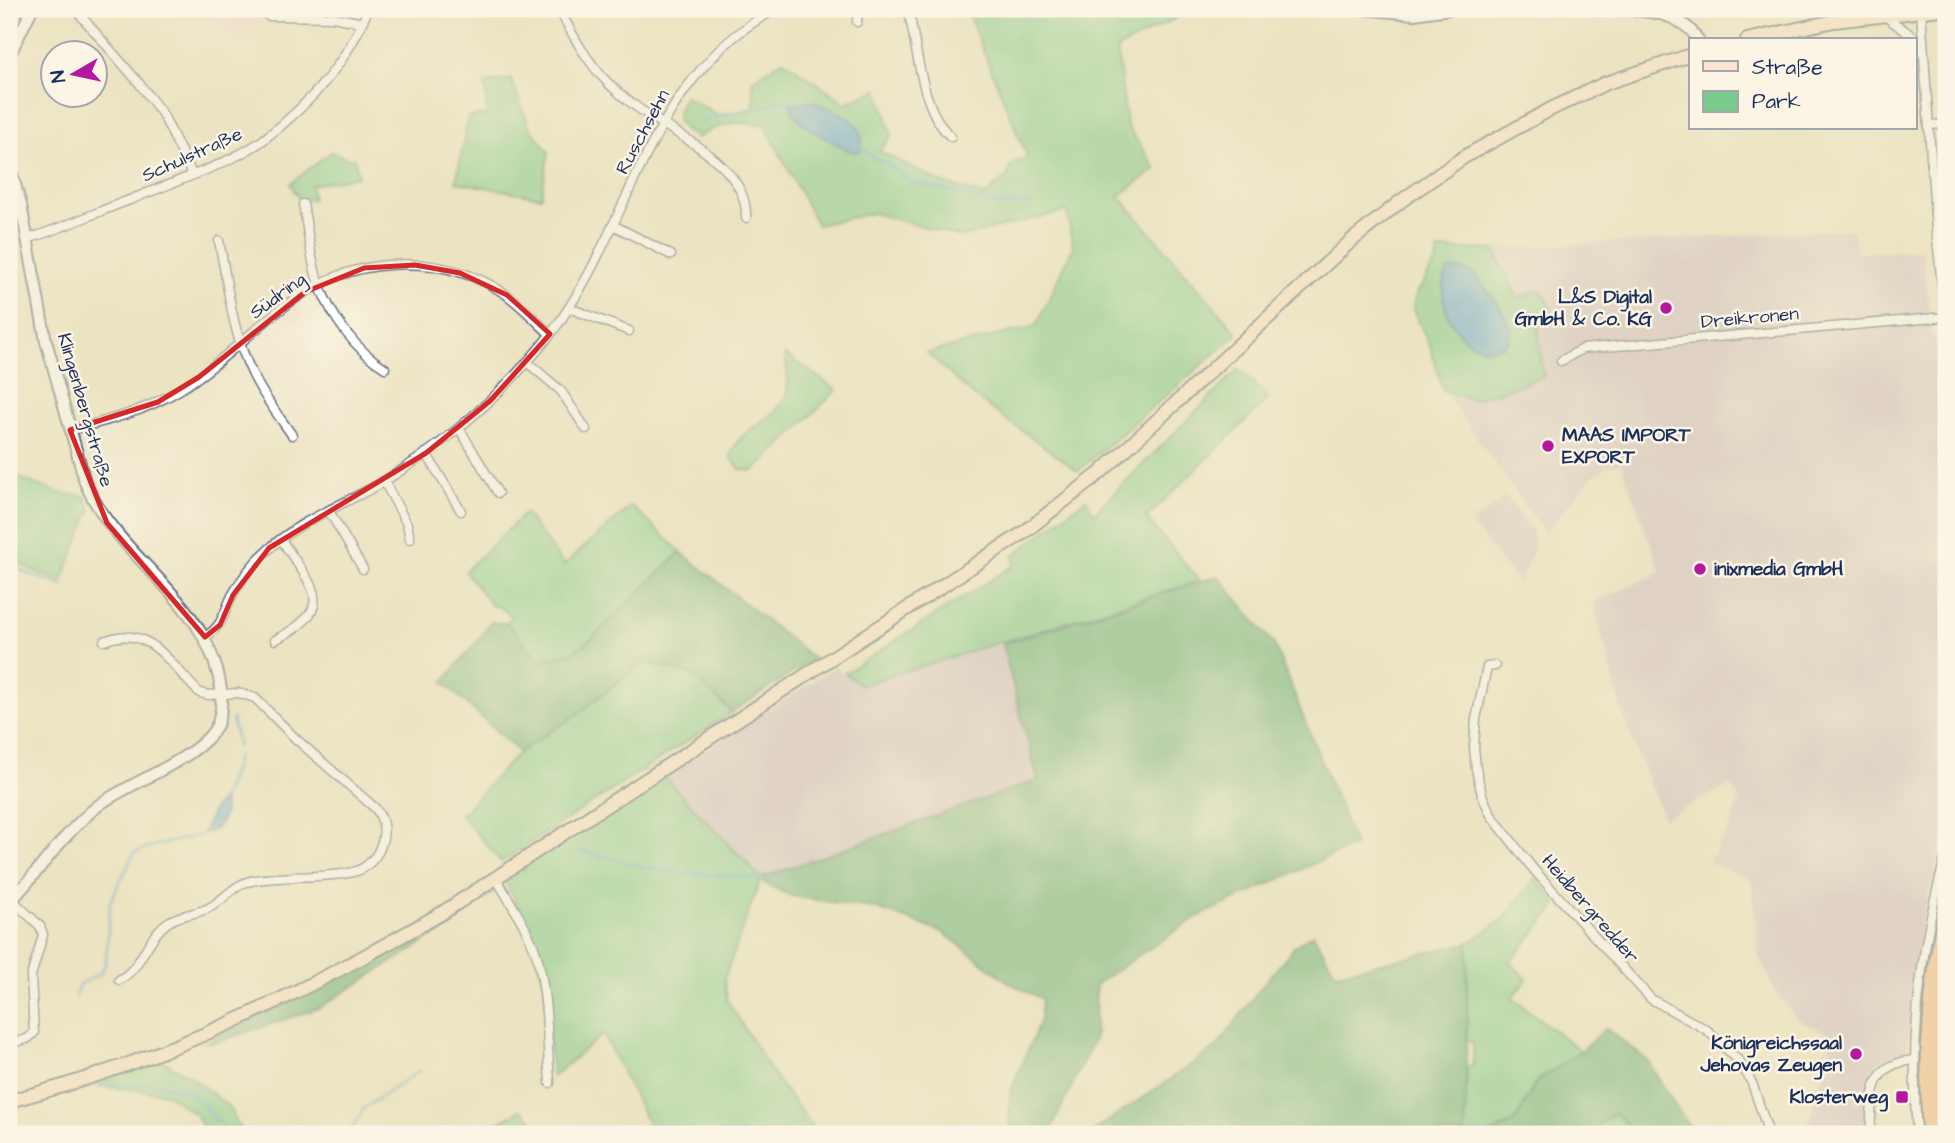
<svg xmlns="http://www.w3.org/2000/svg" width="1955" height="1143" font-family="'Architects Daughter',sans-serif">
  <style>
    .built { fill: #f6cfd6 }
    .industrial { fill: #d1bdc9 }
    .green { fill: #7acb8b; stroke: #4a7d74; stroke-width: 2 }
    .forest { fill: #63af77; stroke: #3f6f6a; stroke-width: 2 }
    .water { fill: #59a3d1; stroke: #3a6998; stroke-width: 2 }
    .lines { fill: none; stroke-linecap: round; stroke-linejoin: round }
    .stream { stroke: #59a3d1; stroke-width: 2.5 }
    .minor-casing { stroke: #646e81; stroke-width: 11 }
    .tertiary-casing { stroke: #646e81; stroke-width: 14 }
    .secondary-casing { stroke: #646e81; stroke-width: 16 }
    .trunk-casing { stroke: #646e81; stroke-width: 18 }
    .minor { stroke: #fff; stroke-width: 8 }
    .tertiary { stroke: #fff; stroke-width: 10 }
    .secondary { stroke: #fde4d0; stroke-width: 12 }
    .trunk { stroke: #f9bc8a; stroke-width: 14 }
    .marked { fill: none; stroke: #d62828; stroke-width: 5; stroke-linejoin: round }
    .poi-dot { fill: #b5179e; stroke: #fcf5e5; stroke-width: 2.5 }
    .labels { text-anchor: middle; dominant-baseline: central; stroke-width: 5; stroke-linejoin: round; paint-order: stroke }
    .street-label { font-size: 19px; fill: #1b2f5e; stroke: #fcf5e5 }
    .poi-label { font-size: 19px; font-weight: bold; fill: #1b2f5e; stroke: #fcf5e5; text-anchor: end }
  </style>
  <rect width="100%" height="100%" fill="#fcf5e5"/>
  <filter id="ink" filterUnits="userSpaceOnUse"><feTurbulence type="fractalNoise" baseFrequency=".0143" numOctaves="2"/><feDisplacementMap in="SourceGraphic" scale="14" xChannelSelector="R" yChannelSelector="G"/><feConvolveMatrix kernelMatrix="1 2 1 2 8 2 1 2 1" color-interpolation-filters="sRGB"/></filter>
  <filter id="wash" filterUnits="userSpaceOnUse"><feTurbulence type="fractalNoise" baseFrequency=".00686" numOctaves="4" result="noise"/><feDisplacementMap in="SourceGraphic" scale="28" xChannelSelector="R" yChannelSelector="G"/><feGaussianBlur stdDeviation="1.57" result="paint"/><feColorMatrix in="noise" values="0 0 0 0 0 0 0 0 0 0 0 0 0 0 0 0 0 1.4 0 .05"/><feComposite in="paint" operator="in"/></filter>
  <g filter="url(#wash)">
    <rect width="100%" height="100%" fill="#ebe3c1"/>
    <path class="built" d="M200,9h64l1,4 -25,31z"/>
    <g class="industrial">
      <path d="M1853,229l4,24 65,-3 9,80 15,45v453l-24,93 -9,57 -5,68 -7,7 -18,6 -11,9 -8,62 -3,4h-55l27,-99 -35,-15 -21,-25 -19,-40 -6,-75 -44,-18 22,-35 9,-27 -9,-15 -66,34 -39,-96 -32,-121 68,-30 -40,-109 -14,3 -15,11 -47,56 -102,-143 30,10 70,-24 -5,-50 -20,-28 -25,-49z"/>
      <path d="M1506,496l25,34 4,15 -16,38 -48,-60z"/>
      <path d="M1002,644l36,136 -277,98 -98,-101 172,-110 27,18z"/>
    </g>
    <g class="green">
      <path d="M966,9h227l-76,40 10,77 29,43 -37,27 119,138 -160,137 -103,-74 -48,-44 109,-27 37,-78 -6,-37 -106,26 -88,-24 -56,12 -52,-100c-27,-4 -45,-3 -68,13 -21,-14 -26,-18 -12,-42l34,19 35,-7 -2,-28 31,-20 63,43 32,-14 14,46 -13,16 59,30 47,15 24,-22 1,-8 17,-10z"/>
      <path d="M511,79l19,49 19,24 -8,45 -85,-15 12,-65 19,-2 -2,-32z"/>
      <path d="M331,152l18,7 6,-1 3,18 -47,9 2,14 -13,2 -10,-17z"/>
      <path d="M1493,249l25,49 23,-8 8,13 2,16 -13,7 5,51 -70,23 -30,-10 -14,-47 -16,-33 2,-13 21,-36 3,-11z"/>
      <path d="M785,354l52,36 -83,81 -13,-1 -11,-13c8,-32 49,-35 57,-65 3,-10 -1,-27 -2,-38z"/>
      <path d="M1239,369l30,29 -123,120 54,63 -339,104 -16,-12 169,-108 -1,-9 73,-57 8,14z"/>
      <path d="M9,474l49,19 27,3 6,14 -30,73c-17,-10 -36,-14 -52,-25z"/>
      <path d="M631,506l50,46 -91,88 -18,13 -32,7 -34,-37 6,-7 -13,-9 -8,-2 -26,-34 60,-58 39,52z"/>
      <path d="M642,662l50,13 40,37 -231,150 -40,-47 58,-63 58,-37z"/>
      <path d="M663,776l98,102 -37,101 3,21 47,76 44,58h-180l10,-11 -45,-89 -51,43 -7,-92 -14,-51 -27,-55z"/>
      <path d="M1535,878l23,26 -48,58 17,17 -15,19 69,53 -44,30 -22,40 -25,13h-25l2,-68 6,-1v-23h-6l1,-99 36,-24z"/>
      <path d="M161,1060l26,14 41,32 15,28h-36l-11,-19 -30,-22 -69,-7 18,-10z"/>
      <path d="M521,1110l29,24h-58l-5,-6z"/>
      <path d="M1615,1113l22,21h-51z"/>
    </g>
    <g class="forest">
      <path d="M681,552l133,107 -82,53 -40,-37 -50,-13 -65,53 -58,37 -76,-70 38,-45 9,-15 16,1 34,37 32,-7 18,-13z"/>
      <path d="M1218,576l56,68 81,201 -158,72 -101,67 -1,53 -46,97h-40l1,-42 29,-69 3,-24 -31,-15 -69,-52 -65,-23 -86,-13 -27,-13 -3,-5 277,-98 -36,-136z"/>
      <path d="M494,885l5,3 -60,45 -120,75 -104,35 -10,-1 81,-39z"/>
      <path d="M1313,934l23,39 132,-30 -3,191h-376l128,-87 44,-60 34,-41z"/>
      <path d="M1606,1028l42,33 29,48 19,25h-59l-22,-21 -29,21h-96l25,-13 22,-40 44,-30z"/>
    </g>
    <g class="water">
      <path d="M813,102c21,7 59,20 46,50h-7c-20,-12 -57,-24 -62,-49z"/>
      <path d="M1460,269l14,5 22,27 15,26 -2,14c-37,30 -83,-36 -60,-71z"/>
      <path d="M223,798c4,18 -2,33 -21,36l12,-26z"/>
    </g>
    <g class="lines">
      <g class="stream">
        <path d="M698,123l10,-5 62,-13 9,-5 11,3"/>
        <path d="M861,146l12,12 17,7 19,16 91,24 34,-2"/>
        <path d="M9,566l56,21"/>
        <path d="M232,719l6,28"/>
        <path d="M222,800l13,-33 2,-11"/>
        <path d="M580,851c25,5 48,14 74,18 41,6 84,6 125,12"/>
        <path d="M75,996l4,-11 22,-12 5,-11 4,-60 24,-49 15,-6 51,-12 5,-3"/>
        <path d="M97,1086l63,-2 32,9 33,35 2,6"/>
        <path d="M349,1134l14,-25 56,-38"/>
      </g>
    </g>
  </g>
  <g filter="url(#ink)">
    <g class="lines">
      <defs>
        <g id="minor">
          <path d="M75,9l64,74 24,32 29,59"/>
          <path d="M559,9c14,27 28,53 50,75 8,7 16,15 25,21 36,28 115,58 112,113"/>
          <path d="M908,9c10,39 12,100 43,128"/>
          <path d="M1921,11l15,219 10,92"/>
          <path d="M268,16l66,1 28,6"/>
          <path d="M1885,16l30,22 7,15"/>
          <path d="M857,22l1,-13"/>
          <path d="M1929,125l17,-1"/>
          <path d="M303,204c5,26 7,55 16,80 12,32 36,66 66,84"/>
          <path d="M613,225l58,30"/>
          <path d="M27,239c36,-11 70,-27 105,-40 38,-16 99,-35 131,-59 45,-34 85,-78 105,-131"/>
          <path d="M219,241c9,44 13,93 34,134 10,21 25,40 39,60"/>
          <path d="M569,308l60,23"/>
          <path d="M1561,361l21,-12 363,-32"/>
          <path d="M527,362l34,29 25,38"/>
          <path d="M459,428l39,65"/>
          <path d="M70,430c38,-9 75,-19 109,-40 46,-28 81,-70 126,-98 60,-37 143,-38 202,3 15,11 29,26 43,39"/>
          <path d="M426,453l35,58"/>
          <path d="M384,481l23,43 3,15"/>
          <path d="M329,511l34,58"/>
          <path d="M205,637c19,-12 18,-24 28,-43 9,-16 22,-33 36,-45 32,-30 77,-45 114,-67 64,-39 121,-89 167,-147 82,-107 97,-259 226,-326"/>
          <path d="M275,640c66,-34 36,-53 6,-101"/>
          <path d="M104,641c47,-19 67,26 96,52l8,2 31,-2 16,5 41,41 79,69c16,19 8,47 -12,60 -16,12 -91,6 -116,14 -14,4 -23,17 -35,24 -13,9 -32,7 -45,17 -20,14 -25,45 -48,57"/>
          <path d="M1495,666l-8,1 -11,52 -2,28 2,22 6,26 9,20 43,55 117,129 56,31 32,31 13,22 17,51"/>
          <path d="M496,878c15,26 34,53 42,82 10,39 9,82 12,123"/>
          <path d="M9,897l31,29 3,9 -12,41 3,57 -7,6 -18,5"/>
          <path d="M1870,1134c3,-37 -3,-70 44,-74"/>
          <path d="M1917,1134c-7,-93 3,-188 29,-278"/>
        </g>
        <g id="tertiary">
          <path d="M1362,9l52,5 35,-5"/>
          <path d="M1597,9c34,2 81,-3 101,31"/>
          <path d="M9,56l23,-47"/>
          <path d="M9,164l12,41 25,136 39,141c23,55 71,87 105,134 16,22 27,46 31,73 1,12 1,25 -4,36 -14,32 -89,58 -118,80 -35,27 -60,67 -90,98"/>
        </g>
        <g id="secondary">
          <path d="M1747,40l87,-19 107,-12"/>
          <path d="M9,1101c159,-41 292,-107 433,-188l581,-380 77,-60 251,-232 50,-40 63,-44 87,-48 55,-26 85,-28"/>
        </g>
        <g id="trunk">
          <path d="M1930,1134c-5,-76 1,-151 16,-225"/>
          <path d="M1943,1134l-3,-54 6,-100"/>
        </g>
      </defs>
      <use href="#minor" class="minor-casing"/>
      <use href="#tertiary" class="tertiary-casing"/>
      <use href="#secondary" class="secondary-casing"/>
      <use href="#trunk" class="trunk-casing"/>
      <use href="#minor" class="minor"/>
      <use href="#tertiary" class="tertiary"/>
      <use href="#secondary" class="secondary"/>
      <use href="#trunk" class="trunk"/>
    </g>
  </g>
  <path d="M0 0H1955V1143H0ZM415,265l45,8 47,22 43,39 -60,67 -64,52 -157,95 -36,47 -13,30 -15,12 -98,-114 -37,-93 88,-28 41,-25 106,-85 59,-24z" fill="#ebe3c1" fill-opacity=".55" fill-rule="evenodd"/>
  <path class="marked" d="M415,265l45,8 47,22 43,39 -60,67 -64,52 -157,95 -36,47 -13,30 -15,12 -98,-114 -37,-93 88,-28 41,-25 106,-85 59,-24z"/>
  <g class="poi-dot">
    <circle cx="1666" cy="308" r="7"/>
    <circle cx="1548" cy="446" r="7"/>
    <circle cx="1700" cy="569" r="7"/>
    <circle cx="1856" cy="1054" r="7"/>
    <rect x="1895" y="1090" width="14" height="14" rx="3.5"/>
  </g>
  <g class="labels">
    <g class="street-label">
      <text transform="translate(643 132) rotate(-62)">Ruschsehn</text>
      <text transform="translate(192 155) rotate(-24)">Schulstraße</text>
      <text transform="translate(278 296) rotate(-36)">Südring</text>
      <text transform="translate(1750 318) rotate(-5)">Dreikronen</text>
      <text transform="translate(85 410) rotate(74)">Klingenbergstraße</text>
      <text transform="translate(1590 909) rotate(49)">Heidbergredder</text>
    </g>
    <g class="poi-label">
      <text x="1652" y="297">L&amp;S Digital<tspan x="1652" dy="22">GmbH &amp; Co. KG</tspan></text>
      <text x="1562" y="435" text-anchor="start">MAAS IMPORT<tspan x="1562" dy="22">EXPORT</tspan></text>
      <text x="1714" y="569" text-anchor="start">inixmedia GmbH</text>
      <text x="1842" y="1043">Königreichssaal<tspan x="1842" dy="22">Jehovas Zeugen</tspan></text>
      <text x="1888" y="1097">Klosterweg</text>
    </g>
  </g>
  <rect width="1955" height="1143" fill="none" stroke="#fcf5e5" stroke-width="35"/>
  <rect x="1689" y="38" width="228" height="91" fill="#fcf5e5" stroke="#a2a6af" stroke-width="2"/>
  <rect x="1703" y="61" width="35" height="10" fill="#fde4d0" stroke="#a2a6af" stroke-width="2"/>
  <text x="1752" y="74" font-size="21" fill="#1b2f5e">Straße</text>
  <rect x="1703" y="91" width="35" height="21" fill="#7acb8b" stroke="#a2a6af" stroke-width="2"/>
  <text x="1752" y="108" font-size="21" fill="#1b2f5e">Park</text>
  <g transform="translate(74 74) rotate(261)"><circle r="33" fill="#fcf5e5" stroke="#a2a6af" stroke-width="2"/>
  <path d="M0-5L12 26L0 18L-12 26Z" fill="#b5179e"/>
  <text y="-10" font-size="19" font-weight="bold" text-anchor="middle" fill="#1b2f5e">N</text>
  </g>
</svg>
